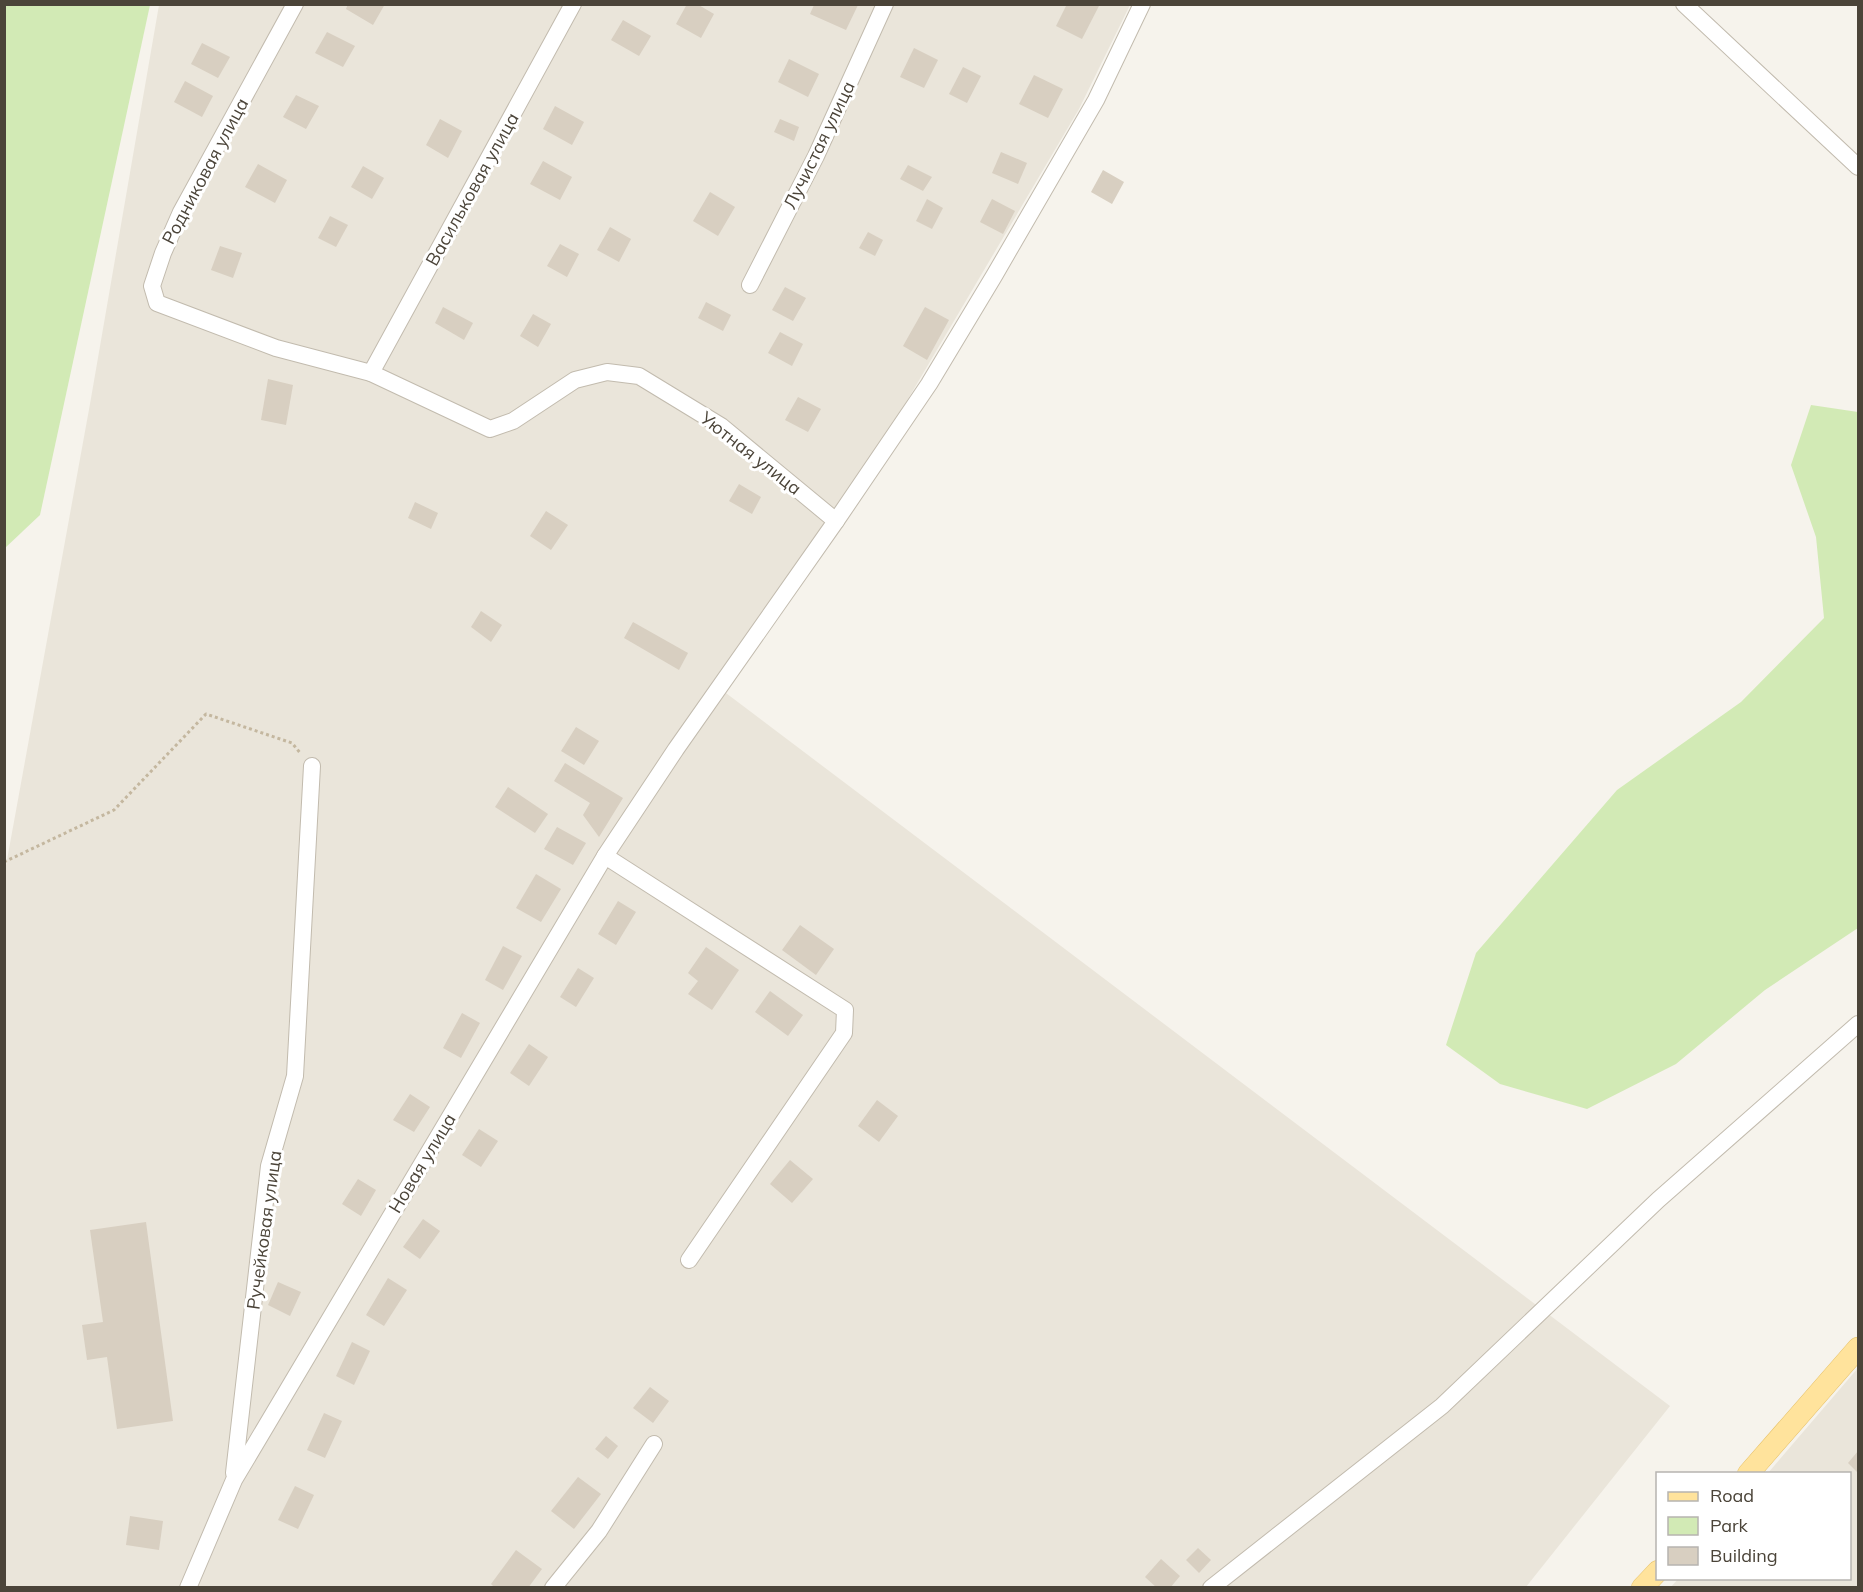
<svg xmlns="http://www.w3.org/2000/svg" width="1863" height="1592" font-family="Mulish,sans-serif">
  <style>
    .residential { fill: #eae5da }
    .green { fill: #d2eab5 }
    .building { fill: #d8cfc1 }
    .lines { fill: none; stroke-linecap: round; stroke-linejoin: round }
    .minor-casing { stroke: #c2bbae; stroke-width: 18 }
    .major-casing { stroke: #e6c16a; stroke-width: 22 }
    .path { stroke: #c4b79f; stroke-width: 3; stroke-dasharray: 3 3; stroke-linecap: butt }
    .minor { stroke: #fff; stroke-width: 16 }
    .major { stroke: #ffe39c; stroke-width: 21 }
    .labels { text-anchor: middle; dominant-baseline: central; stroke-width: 6; stroke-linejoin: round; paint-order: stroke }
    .street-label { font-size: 18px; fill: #4b4439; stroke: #fff }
  </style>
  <rect width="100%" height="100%" fill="#f6f3ec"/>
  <g class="residential">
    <path d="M159,5h971l-51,104 -243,412 -122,163 956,722 -144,181 -1521,1v-717l85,-467z"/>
    <path d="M1858,1368v219l-188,1 8,-9 172,-1v-104l-82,-1z"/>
  </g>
  <g class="green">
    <path d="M5,4l145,1 -110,510 -35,33z"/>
    <path d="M1811,405l47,7v516l-93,62 -89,74 -89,45 -87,-25 -54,-39 30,-92 141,-163 124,-88 83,-84 -8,-81 -25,-72z"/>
  </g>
  <g class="building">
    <path d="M348,4h37l-12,21 -27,-16z"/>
    <path d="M687,4h10l17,10 -13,24 -25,-14z"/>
    <path d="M1067,4h33l-18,35 -26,-13z"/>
    <path d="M814,5h44l-12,25 -36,-16z"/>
    <path d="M623,20l28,16 -12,20 -28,-16z"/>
    <path d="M327,32l28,14 -12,21 -28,-14z"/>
    <path d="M202,43l28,14 -12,21 -27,-14z"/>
    <path d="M914,48l24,12 -14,28 -24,-11z"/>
    <path d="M789,59l30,15 -11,23 -30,-15z"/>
    <path d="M963,67l18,9 -14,27 -18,-9z"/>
    <path d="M1034,75l29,14 -15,29 -29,-14z"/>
    <path d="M185,81l28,15 -11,21 -28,-15z"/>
    <path d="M296,95l23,11 -13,23 -23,-12z"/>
    <path d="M555,106l29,16 -12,23 -29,-16z"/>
    <path d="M440,119l22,12 -14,27 -22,-13z"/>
    <path d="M780,119l19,8 -5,14 -20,-9z"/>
    <path d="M1001,152l26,11 -9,21 -26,-11z"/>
    <path d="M543,161l29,16 -12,23 -30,-16z"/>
    <path d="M258,164l29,16 -12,23 -30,-16z"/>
    <path d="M908,165l24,12 -9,14 -23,-12z"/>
    <path d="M363,166l21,12 -12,21 -21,-12z"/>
    <path d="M1103,170l21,12 -12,22 -21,-12z"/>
    <path d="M710,192l25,15 -17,29 -25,-15z"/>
    <path d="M927,199l16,9 -11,21 -16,-8z"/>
    <path d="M992,199l23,12 -12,23 -23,-12z"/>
    <path d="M330,216l18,9 -12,22 -18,-9z"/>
    <path d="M610,227l21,12 -12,23 -22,-12z"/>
    <path d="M868,232l15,8 -8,16 -16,-8z"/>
    <path d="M560,244l19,10 -12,23 -20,-11z"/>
    <path d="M220,246l22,7 -9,25 -22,-8z"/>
    <path d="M785,287l21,11 -13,23 -21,-11z"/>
    <path d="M706,302l25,13 -8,16 -25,-13z"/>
    <path d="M443,307l30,16 -9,17 -29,-17z"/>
    <path d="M925,307l24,13 -22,40 -24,-14z"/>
    <path d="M533,314l18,10 -13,23 -18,-11z"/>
    <path d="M780,332l23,12 -11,22 -24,-13z"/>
    <path d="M268,379l25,6 -7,40 -25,-5z"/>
    <path d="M798,397l23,12 -13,23 -23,-12z"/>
    <path d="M739,484l22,13 -9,17 -23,-13z"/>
    <path d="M415,502l23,11 -7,16 -23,-11z"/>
    <path d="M546,511l22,14 -17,25 -21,-14z"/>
    <path d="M481,611l21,14 -11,17 -20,-15z"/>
    <path d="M633,622l55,31 -9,17 -55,-32z"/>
    <path d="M576,727l23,14 -15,24 -23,-14z"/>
    <path d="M565,763l58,35 -24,39 -16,-22 7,-12 -36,-22z"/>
    <path d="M508,787l40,27 -13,19 -40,-26z"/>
    <path d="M557,827l29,16 -13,22 -29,-16z"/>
    <path d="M536,874l25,15 -20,33 -25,-14z"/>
    <path d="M618,901l18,11 -20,33 -18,-11z"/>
    <path d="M800,925l34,24 -18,26 -34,-25z"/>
    <path d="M503,946l19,10 -19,34 -18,-10z"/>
    <path d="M706,947l33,23 -27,40 -24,-16 10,-13 -10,-8z"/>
    <path d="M578,968l16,10 -18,29 -16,-10z"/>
    <path d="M770,991l33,24 -15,21 -33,-24z"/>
    <path d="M462,1013l18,10 -19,35 -18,-10z"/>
    <path d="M529,1044l19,13 -19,29 -19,-13z"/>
    <path d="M410,1094l20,13 -16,25 -21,-12z"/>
    <path d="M877,1100l21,16 -19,26 -21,-16z"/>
    <path d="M479,1129l19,12 -17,26 -19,-12z"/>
    <path d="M790,1160l23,19 -21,24 -22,-19z"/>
    <path d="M358,1179l18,11 -15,26 -19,-12z"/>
    <path d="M423,1219l17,12 -20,28 -17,-12z"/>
    <path d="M146,1222l27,199 -56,8 -10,-72 -20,3 -5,-35 21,-3 -13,-92z"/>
    <path d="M388,1278l19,12 -23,36 -18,-11z"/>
    <path d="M278,1282l23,10 -11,24 -22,-11z"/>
    <path d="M352,1342l18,9 -16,34 -18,-9z"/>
    <path d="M650,1387l19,14 -16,22 -20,-15z"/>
    <path d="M324,1413l18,8 -17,37 -18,-8z"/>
    <path d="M606,1436l12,10 -10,13 -13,-10z"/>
    <path d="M1858,1451v22l-10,-10z"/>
    <path d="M578,1477l23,17 -27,35 -23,-18z"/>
    <path d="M295,1486l19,9 -16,34 -20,-9z"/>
    <path d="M130,1516l33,5 -4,29 -33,-5z"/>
    <path d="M1198,1548l13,12 -12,13 -13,-13z"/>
    <path d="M516,1550l26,19 -14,19h-33l-4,-4z"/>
    <path d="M1161,1559l19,17 -10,12h-13l-12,-11z"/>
  </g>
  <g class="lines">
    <defs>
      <g id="minor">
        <path d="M295,4l-114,208 -18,41 -11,33 5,17 119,45 95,25 119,56 23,-8 62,-41 32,-8 32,4 82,50 115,95"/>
        <path d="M1684,4l174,163"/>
        <path d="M750,285l66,-129 69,-152"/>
        <path d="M371,373l202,-369"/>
        <path d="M605,856l240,154 -1,23 -155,227"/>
        <path d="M234,1473l35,-307 26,-90 17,-310"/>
        <path d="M188,1588l46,-108 371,-624 71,-107 160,-228 93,-137 65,-108 102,-176 46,-96"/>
        <path d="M553,1588l46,-57 55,-87"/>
        <path d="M1211,1588l231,-182 216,-206 200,-176"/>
      </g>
      <g id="major">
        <path d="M1748,1474l110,-126"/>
        <path d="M1642,1588l16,-17"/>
      </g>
    </defs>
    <use href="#minor" class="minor-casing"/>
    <use href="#major" class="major-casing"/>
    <path class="path" d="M4,862l110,-52 92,-96 86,29 9,11"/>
    <use href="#minor" class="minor"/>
    <use href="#major" class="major"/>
  </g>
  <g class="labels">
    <g class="street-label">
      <text transform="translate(819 145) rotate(-64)">Лучистая улица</text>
      <text transform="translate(205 171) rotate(-62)">Родниковая улица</text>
      <text transform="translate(472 189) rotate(-61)">Васильковая улица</text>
      <text transform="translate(751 453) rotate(38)">Уютная улица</text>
      <text transform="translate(422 1163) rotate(-59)">Новая улица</text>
      <text transform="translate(264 1230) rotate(-82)">Ручейковая улица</text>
    </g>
  </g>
  <rect width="1863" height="1592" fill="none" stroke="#4b4439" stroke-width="12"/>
  <rect x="1656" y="1472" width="195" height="108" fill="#ffffff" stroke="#b7b4b0" stroke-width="1.5"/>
  <rect x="1668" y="1492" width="30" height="9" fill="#ffe39c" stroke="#b7b4b0" stroke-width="1.5"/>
  <text x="1710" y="1502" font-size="18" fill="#4b4439">Road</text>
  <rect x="1668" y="1517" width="30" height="18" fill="#d2eab5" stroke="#b7b4b0" stroke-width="1.5"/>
  <text x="1710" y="1532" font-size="18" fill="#4b4439">Park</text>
  <rect x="1668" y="1547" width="30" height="18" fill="#d8cfc1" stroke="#b7b4b0" stroke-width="1.5"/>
  <text x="1710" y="1562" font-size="18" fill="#4b4439">Building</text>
</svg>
